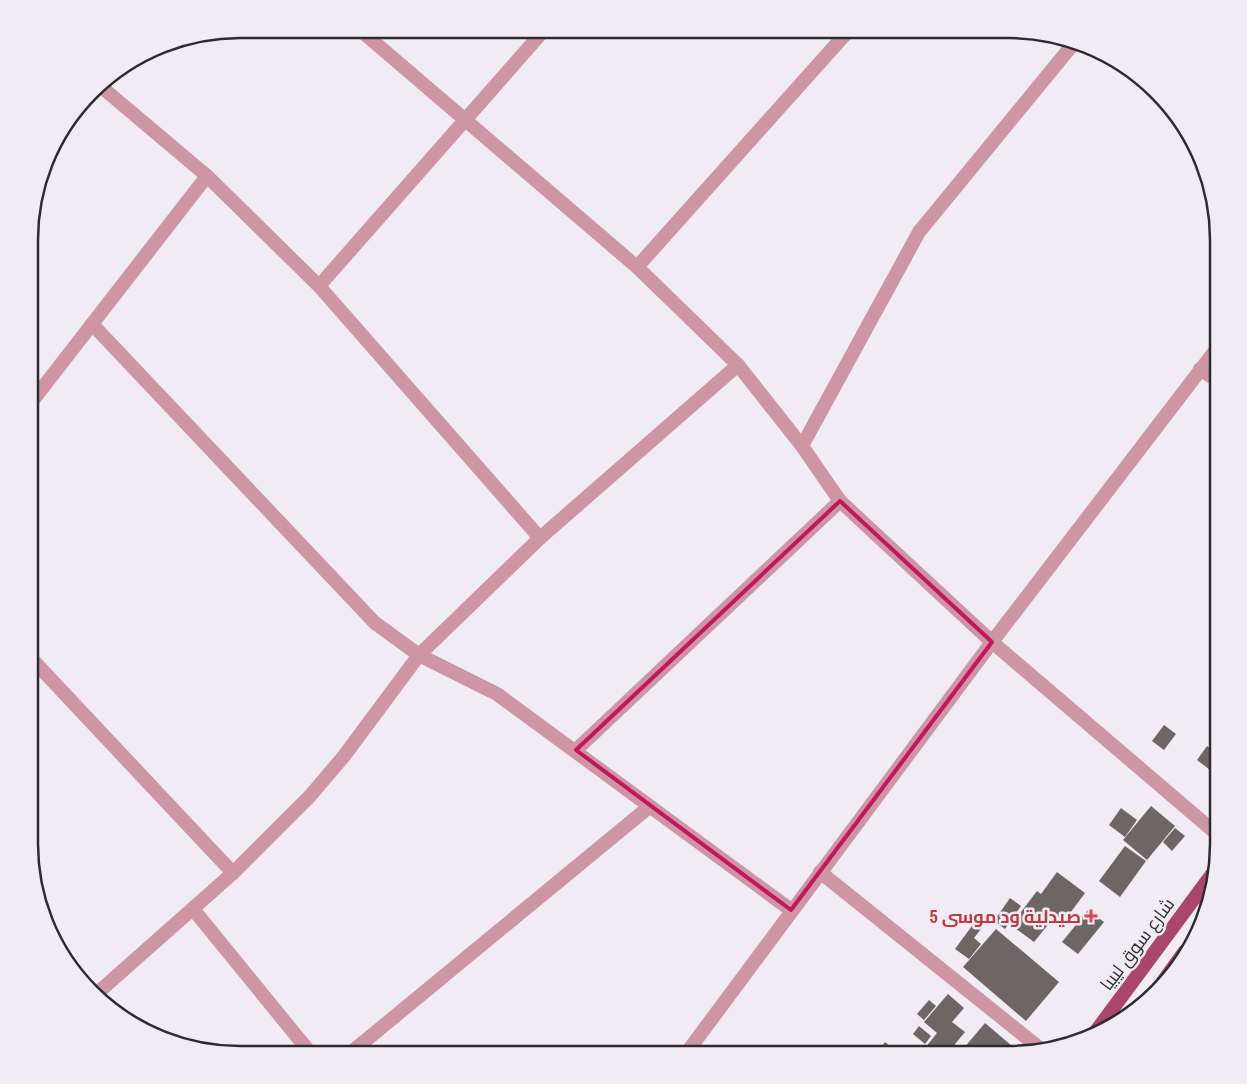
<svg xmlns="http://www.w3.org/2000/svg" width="1247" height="1084" font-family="'Archivo Narrow',Cairo,sans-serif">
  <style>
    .building { fill: #6e6664 }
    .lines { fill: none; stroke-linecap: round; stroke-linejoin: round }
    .minor { stroke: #ce95a5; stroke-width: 14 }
    .primary { stroke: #a94669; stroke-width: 14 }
    .marked { fill: none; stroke: #c2185b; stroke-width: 4; stroke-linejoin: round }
    .health-dot { fill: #e0444e; stroke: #f1ecf4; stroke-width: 2 }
    .labels { text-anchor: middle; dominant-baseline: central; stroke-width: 5; stroke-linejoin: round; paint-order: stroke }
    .health-label { font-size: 18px; font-weight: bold; fill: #be3a42; stroke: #f1ecf4; text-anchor: end }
    .street-label { font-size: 18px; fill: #2d2b2e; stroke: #f1ecf4 }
    .rim { fill: none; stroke: #2d2b2e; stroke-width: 2.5 }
  </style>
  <rect width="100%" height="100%" fill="#f1ecf4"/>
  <g class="building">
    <path d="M1218,687v17l-8,-7z"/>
    <path d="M1164,725l12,9 -12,16 -12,-9z"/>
    <path d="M1207,746l11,8v13l-4,6 -17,-13z"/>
    <path d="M1151,806l24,20 -28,34 -24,-20z"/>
    <path d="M1121,808l16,12 -12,17 -16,-12z"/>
    <path d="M1175,828l10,8 -13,15 -9,-9z"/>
    <path d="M1125,846l21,15 -26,36 -21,-16z"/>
    <path d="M1057,872l28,21 -26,35 -8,-7 -17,21 -23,-17 26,-34 4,3z"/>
    <path d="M1010,898l11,8 -16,23 -11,-8z"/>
    <path d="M1088,910l16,12 -26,32 -16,-12z"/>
    <path d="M977,919l7,6 -10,13 7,6 -12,15 -14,-10z"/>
    <path d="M996,929l63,53 -33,39 -63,-54z"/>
    <path d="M948,994l16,14 -12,14 13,10 -19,23h-22l-3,-2 16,-20 -13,-11z"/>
    <path d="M929,1000l7,6 -12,14 -7,-6z"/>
    <path d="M985,1023l27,23 -8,9h-46z"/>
    <path d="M919,1026l12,10 -6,8 -12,-10z"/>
    <path d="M885,1042l16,13h-25z"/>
  </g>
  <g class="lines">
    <g class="minor">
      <path d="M359,29l278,238 101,98 64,81 38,55 152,141 226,193"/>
      <path d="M98,84l109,92 112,110 221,252"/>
      <path d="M637,267l213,-238"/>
      <path d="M319,286l226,-257"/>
      <path d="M92,324l283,299 44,32 78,39 294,216"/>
      <path d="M1200,369l18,12"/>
      <path d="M30,404l177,-228"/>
      <path d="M802,446l117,-214 155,-189"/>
      <path d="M30,657l203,216"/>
      <path d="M576,750l264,-249"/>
      <path d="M820,872l222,178"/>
      <path d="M1198,894l9,8"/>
      <path d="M193,909l119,146"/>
      <path d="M94,996l139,-123 77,-77 34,-40 75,-101 121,-117 198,-173"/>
      <path d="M348,1055l301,-248"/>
      <path d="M685,1055l307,-413 226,-295"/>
    </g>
    <g class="primary">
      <path d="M1151,998l34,-47"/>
      <path d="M1091,1038l122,-165"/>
    </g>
  </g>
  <path class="marked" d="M840,501l152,141 -201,268 -215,-160z"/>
  <path class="health-dot" d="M1088.5 908.5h5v5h5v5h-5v5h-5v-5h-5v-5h5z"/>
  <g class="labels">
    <g class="health-label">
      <text x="1081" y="916">صيدلية ود موسى 5</text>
    </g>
    <g class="street-label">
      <text transform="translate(1137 944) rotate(-53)">شارع سوق ليبيا</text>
    </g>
  </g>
  <path d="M0 0H1247V1084H0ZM240 38H1008A202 202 0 0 1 1210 240V844A202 202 0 0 1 1008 1046H240A202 202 0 0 1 38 844V240A202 202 0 0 1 240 38Z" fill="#f1ecf4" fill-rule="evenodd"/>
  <path class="rim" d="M240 38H1008A202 202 0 0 1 1210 240V844A202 202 0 0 1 1008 1046H240A202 202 0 0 1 38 844V240A202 202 0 0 1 240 38Z"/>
</svg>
